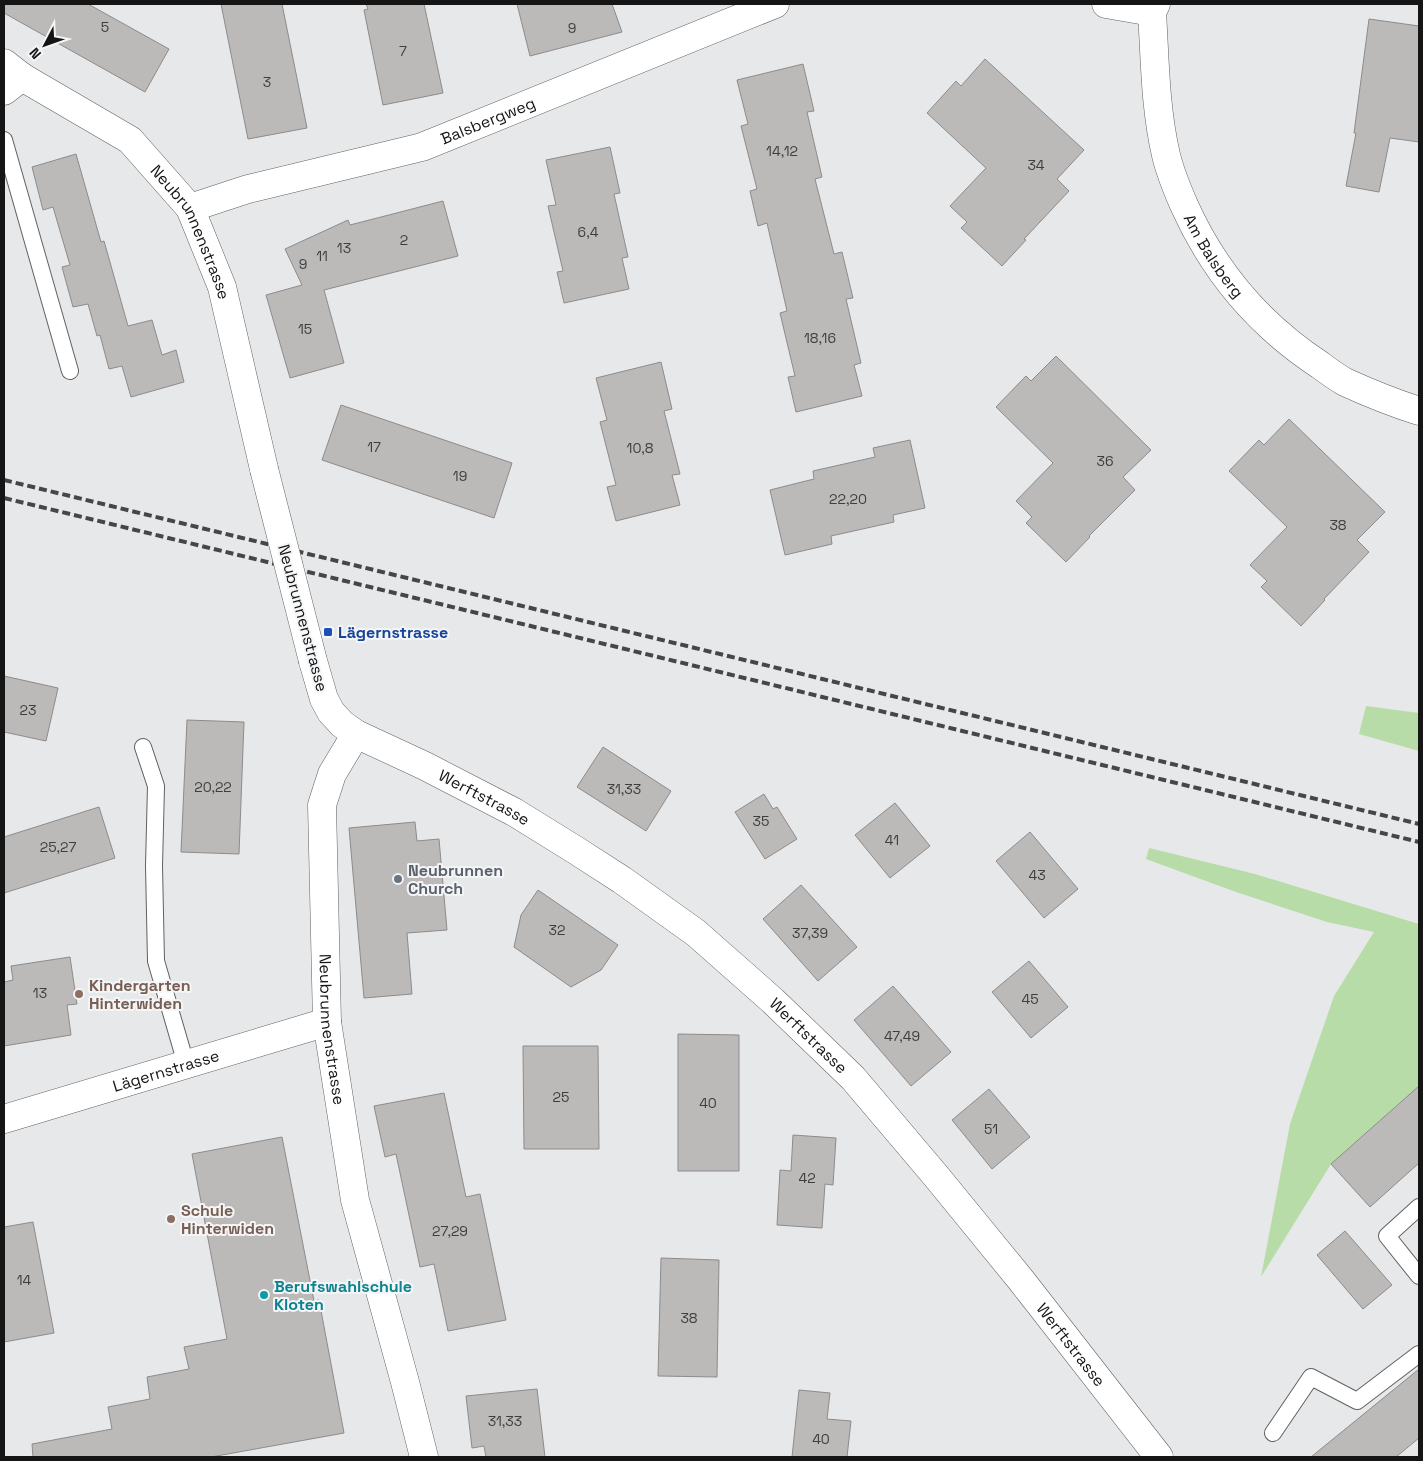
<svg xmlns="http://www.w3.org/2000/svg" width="1423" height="1461" font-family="'Space Grotesk',sans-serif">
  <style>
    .green { fill: #b8dca7 }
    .building { fill: #bbbab9; stroke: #8d8b8b }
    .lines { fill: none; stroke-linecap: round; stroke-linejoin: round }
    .service-casing { stroke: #606162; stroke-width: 18 }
    .minor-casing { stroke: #606162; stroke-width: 29 }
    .tertiary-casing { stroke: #606162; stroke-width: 29 }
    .service { stroke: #fff; stroke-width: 16 }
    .minor { stroke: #fff; stroke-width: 28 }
    .tertiary { stroke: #fff; stroke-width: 28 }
    .rail { stroke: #464647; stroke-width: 4; stroke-dasharray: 8 4; stroke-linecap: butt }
    .tertiary-bridge-casing { stroke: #606162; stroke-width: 29; stroke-linecap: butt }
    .tertiary-bridge { stroke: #fff; stroke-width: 28 }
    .transit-dot { fill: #1a4fb4; stroke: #f4f5f6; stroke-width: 2 }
    .worship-dot { fill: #6b7280; stroke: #f4f5f6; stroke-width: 2 }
    .education-dot { fill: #8d6e63; stroke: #f4f5f6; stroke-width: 2 }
    .culture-dot { fill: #0f9aa8; stroke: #f4f5f6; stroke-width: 2 }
    .labels { text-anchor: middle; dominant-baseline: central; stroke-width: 4; stroke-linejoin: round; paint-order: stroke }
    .number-label { font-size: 14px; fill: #3e3e3f }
    .street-label { font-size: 16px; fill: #151516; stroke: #f4f5f6 }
    .transit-label { font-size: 16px; font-weight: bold; fill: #164399; stroke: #f4f5f6; text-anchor: start }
    .worship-label { font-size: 16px; font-weight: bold; fill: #5b616d; stroke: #f4f5f6; text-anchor: start }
    .education-label { font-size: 16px; font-weight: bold; fill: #785e54; stroke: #f4f5f6; text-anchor: start }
    .culture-label { font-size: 16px; font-weight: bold; fill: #0d838f; stroke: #f4f5f6; text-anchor: start }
  </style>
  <rect width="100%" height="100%" fill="#e7e8e9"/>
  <g class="green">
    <path d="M1366,706l53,7v38l-60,-17z"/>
    <path d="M1149,848l106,26 164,50v164l-8,5 -80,71 -70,113 29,-153 44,-128 40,-64 -47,-10 -91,-30 -90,-33z"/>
  </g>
  <g class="building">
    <path d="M4,4h84l81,45 -24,43 -141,-79z"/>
    <path d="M221,4h61l25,124 -59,11z"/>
    <path d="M366,4h58l19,89 -60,12 -19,-95 4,-1z"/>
    <path d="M517,4h95l10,28 -92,24z"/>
    <path d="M1369,19l50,7v116l-29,-4 -11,54 -33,-6 10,-53h-2z"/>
    <path d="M985,59l99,91 -27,29 12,12 -45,48 2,1 -24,26 -41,-38 6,-6 -17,-16 36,-38 -59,-55 29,-32 5,5z"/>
    <path d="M803,64l11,47 -7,1 15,65 -7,2 19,75 8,-2 11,46 -7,1 15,64 -7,2 8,31 -66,16 -8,-35 7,-1 -15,-63 7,-2 -20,-88 -9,3 -8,-35 7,-2 -16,-63 7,-2 -11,-44z"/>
    <path d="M610,147l10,46 -6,1 14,63 -6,1 7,31 -65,14 -7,-31 6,-1 -15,-65 8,-1 -10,-45z"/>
    <path d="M76,154l25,88 3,-1 24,85 24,-6 10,35 14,-5 8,32 -53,15 -9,-31 -13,3 -9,-34 -3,1 -9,-32 -15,3 -11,-40 8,-2 -17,-58 -10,3 -11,-43z"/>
    <path d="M443,201l15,55 -134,34 20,73 -54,15 -24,-83 36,-10 -17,-36 63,-29 2,5z"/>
    <path d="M1056,356l95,94 -28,27 12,13 -46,46 1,1 -24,25 -40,-39 6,-6 -16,-16 37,-38 -57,-56 30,-31 5,5z"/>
    <path d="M661,362l11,47 -8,2 16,63 -8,1 8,30 -64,16 -9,-34 9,-2 -16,-63 7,-2 -11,-42z"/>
    <path d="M341,405l171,58 -18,55 -172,-58z"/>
    <path d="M1289,419l96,93 -28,28 12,12 -45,47 1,1 -24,26 -40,-39 6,-6 -17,-16 37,-38 -58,-56 30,-31 5,5z"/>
    <path d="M910,440l15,68 -32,7 1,7 -63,14 1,8 -47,11 -15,-65 44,-11 -1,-8 62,-14 -2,-9z"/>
    <path d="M4,676l54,12 -12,53 -42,-9z"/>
    <path d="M187,720l57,2 -5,132 -58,-2z"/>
    <path d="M603,747l68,44 -25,40 -69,-44z"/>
    <path d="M764,794l9,15 4,-2 20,32 -32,20 -30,-47z"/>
    <path d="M895,803l35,43 -40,32 -35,-43z"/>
    <path d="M99,807l16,51 -111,35v-56z"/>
    <path d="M415,822l2,19 22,-2 8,91 -40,3 5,61 -48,4 -15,-170z"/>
    <path d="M1030,832l48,57 -34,29 -48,-57z"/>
    <path d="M801,885l56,62 -39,34 -55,-62z"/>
    <path d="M538,890l80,55 -17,25 -30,17 -57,-40 7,-32z"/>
    <path d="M70,957l7,47 -10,1 4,30 -67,11v-64l9,-2 -2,-14z"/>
    <path d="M1029,961l39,46 -37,31 -39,-46z"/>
    <path d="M893,986l58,66 -40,34 -57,-66z"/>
    <path d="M678,1034l61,1v136h-61z"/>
    <path d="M523,1046h75l1,103h-75z"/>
    <path d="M1419,1086v77l-49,44 -39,-43z"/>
    <path d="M989,1089l41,48 -38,32 -40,-49z"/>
    <path d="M444,1093l22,104 14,-3 26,126 -58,11 -14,-67 -14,3 -24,-113 -11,3 -11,-51z"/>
    <path d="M793,1135l43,3 -3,47 -8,-1 -3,44 -45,-3 3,-55 11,1z"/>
    <path d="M282,1137l32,164 5,-1 25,133 -133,24h-178l-1,-13 80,-15 -4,-22 42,-8 -3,-22 42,-8 -5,-22 43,-8 -35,-185z"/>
    <path d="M33,1222l21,111 -50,9v-115z"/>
    <path d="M1345,1231l47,54 -29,24 -46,-54z"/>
    <path d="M661,1258l58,2 -2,117 -59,-1z"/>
    <path d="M1419,1369v69l-23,19h-85z"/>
    <path d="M537,1389l8,68h-59l-2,-11 -12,2 -6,-52z"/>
    <path d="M799,1390l31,3 -3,26 24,2 -4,36h-55z"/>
  </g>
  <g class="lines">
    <defs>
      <g id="service">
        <path d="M4,140l66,231"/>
        <path d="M143,747l13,39 -2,80 2,95 30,103"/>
        <path d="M1419,1207l-32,29 32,40"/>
        <path d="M1273,1433l38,-56 46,24 62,-47"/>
      </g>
      <g id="minor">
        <path d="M1106,4l46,8"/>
        <path id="s1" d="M1156,4l-4,8c3,48 3,96 14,143 4,17 11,34 18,50 30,67 75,120 136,160 8,6 16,12 25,17 24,11 49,21 74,29"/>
        <path d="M4,91l18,-14"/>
        <path id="s2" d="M190,208l58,-19 174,-42 353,-143"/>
        <path id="s3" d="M356,734l-24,40 -10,31 5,217 28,178 50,182 19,75"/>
        <path id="s4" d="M4,1119l323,-97"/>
      </g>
      <g id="tertiary">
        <path id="s5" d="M4,63l18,14 108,63 60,68 32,79 42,182"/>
        <path id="s6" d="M313,661l11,38 7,13 11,12 14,10 69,32 89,46 63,39 45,29 74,53 77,68 80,77 83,98 85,104 138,177"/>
      </g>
    </defs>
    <use href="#service" class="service-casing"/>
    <use href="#minor" class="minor-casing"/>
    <use href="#tertiary" class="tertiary-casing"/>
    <use href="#service" class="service"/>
    <use href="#minor" class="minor"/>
    <use href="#tertiary" class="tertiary"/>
    <g class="rail">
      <path d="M4,480l1415,344"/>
      <path d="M4,498l1415,344"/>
    </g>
    <defs>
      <path id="tertiary-bridge" d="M264,469l49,192"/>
    </defs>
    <use href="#tertiary-bridge" class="tertiary-bridge-casing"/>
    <use href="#tertiary-bridge" class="tertiary-bridge"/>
  </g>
  <rect class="transit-dot" x="323" y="627" width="10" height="10" rx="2.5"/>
  <circle class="worship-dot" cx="398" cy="879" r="5"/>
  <g class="education-dot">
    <circle cx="79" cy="994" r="5"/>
    <circle cx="171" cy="1219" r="5"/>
  </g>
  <circle class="culture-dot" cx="264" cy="1295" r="5"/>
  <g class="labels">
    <g class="number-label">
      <text x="105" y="27">5</text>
      <text x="572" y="28">9</text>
      <text x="403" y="51">7</text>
      <text x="267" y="82">3</text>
      <text x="782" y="151">14,12</text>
      <text x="1036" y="165">34</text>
      <text x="588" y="232">6,4</text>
      <text x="404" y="240">2</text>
      <text x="344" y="248">13</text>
      <text x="322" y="256">11</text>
      <text x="303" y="264">9</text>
      <text x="305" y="329">15</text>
      <text x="820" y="338">18,16</text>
      <text x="374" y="447">17</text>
      <text x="640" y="448">10,8</text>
      <text x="1105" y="461">36</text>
      <text x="460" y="476">19</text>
      <text x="848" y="499">22,20</text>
      <text x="1338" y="525">38</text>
      <text x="28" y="710">23</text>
      <text x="213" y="787">20,22</text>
      <text x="624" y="789">31,33</text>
      <text x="761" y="821">35</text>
      <text x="892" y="840">41</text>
      <text x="58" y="847">25,27</text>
      <text x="1037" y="875">43</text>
      <text x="557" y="930">32</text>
      <text x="810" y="933">37,39</text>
      <text x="40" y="993">13</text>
      <text x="1030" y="999">45</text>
      <text x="902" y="1036">47,49</text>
      <text x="561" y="1097">25</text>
      <text x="708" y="1103">40</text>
      <text x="991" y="1129">51</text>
      <text x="807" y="1178">42</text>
      <text x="450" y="1231">27,29</text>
      <text x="24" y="1280">14</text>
      <text x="689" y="1318">38</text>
      <text x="505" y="1421">31,33</text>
      <text x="821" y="1439">40</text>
    </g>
    <g class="street-label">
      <text stroke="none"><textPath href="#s2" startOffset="311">Balsbergweg</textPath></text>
      <text stroke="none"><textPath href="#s5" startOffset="260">Neubrunnenstrasse</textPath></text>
      <text stroke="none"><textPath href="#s1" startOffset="265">Am Balsberg</textPath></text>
      <text transform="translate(303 618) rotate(75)">Neubrunnenstrasse</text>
      <text stroke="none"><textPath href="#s6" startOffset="231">Werftstrasse</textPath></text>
      <text stroke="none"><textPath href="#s3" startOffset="304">Neubrunnenstrasse</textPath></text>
      <text stroke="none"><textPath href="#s6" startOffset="635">Werftstrasse</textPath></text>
      <text stroke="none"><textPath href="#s4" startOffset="169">Lägernstrasse</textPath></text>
      <text stroke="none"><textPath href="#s6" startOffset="1041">Werftstrasse</textPath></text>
    </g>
    <g class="transit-label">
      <text x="338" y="632">Lägernstrasse</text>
    </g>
    <g class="worship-label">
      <text x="408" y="870">Neubrunnen<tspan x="408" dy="18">Church</tspan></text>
    </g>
    <g class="education-label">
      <text x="89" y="985">Kindergarten<tspan x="89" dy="18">Hinterwiden</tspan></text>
      <text x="181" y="1210">Schule<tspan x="181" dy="18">Hinterwiden</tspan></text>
    </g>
    <g class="culture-label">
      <text x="274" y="1286">Berufswahlschule<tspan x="274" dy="18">Kloten</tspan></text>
    </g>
  </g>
  <rect width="1423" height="1461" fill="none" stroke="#151516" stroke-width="10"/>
  <g transform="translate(45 45) rotate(229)" stroke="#f4f5f6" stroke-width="4" paint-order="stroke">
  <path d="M0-4L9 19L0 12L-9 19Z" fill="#151516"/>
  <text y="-8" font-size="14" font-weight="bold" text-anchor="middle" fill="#151516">N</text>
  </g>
</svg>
